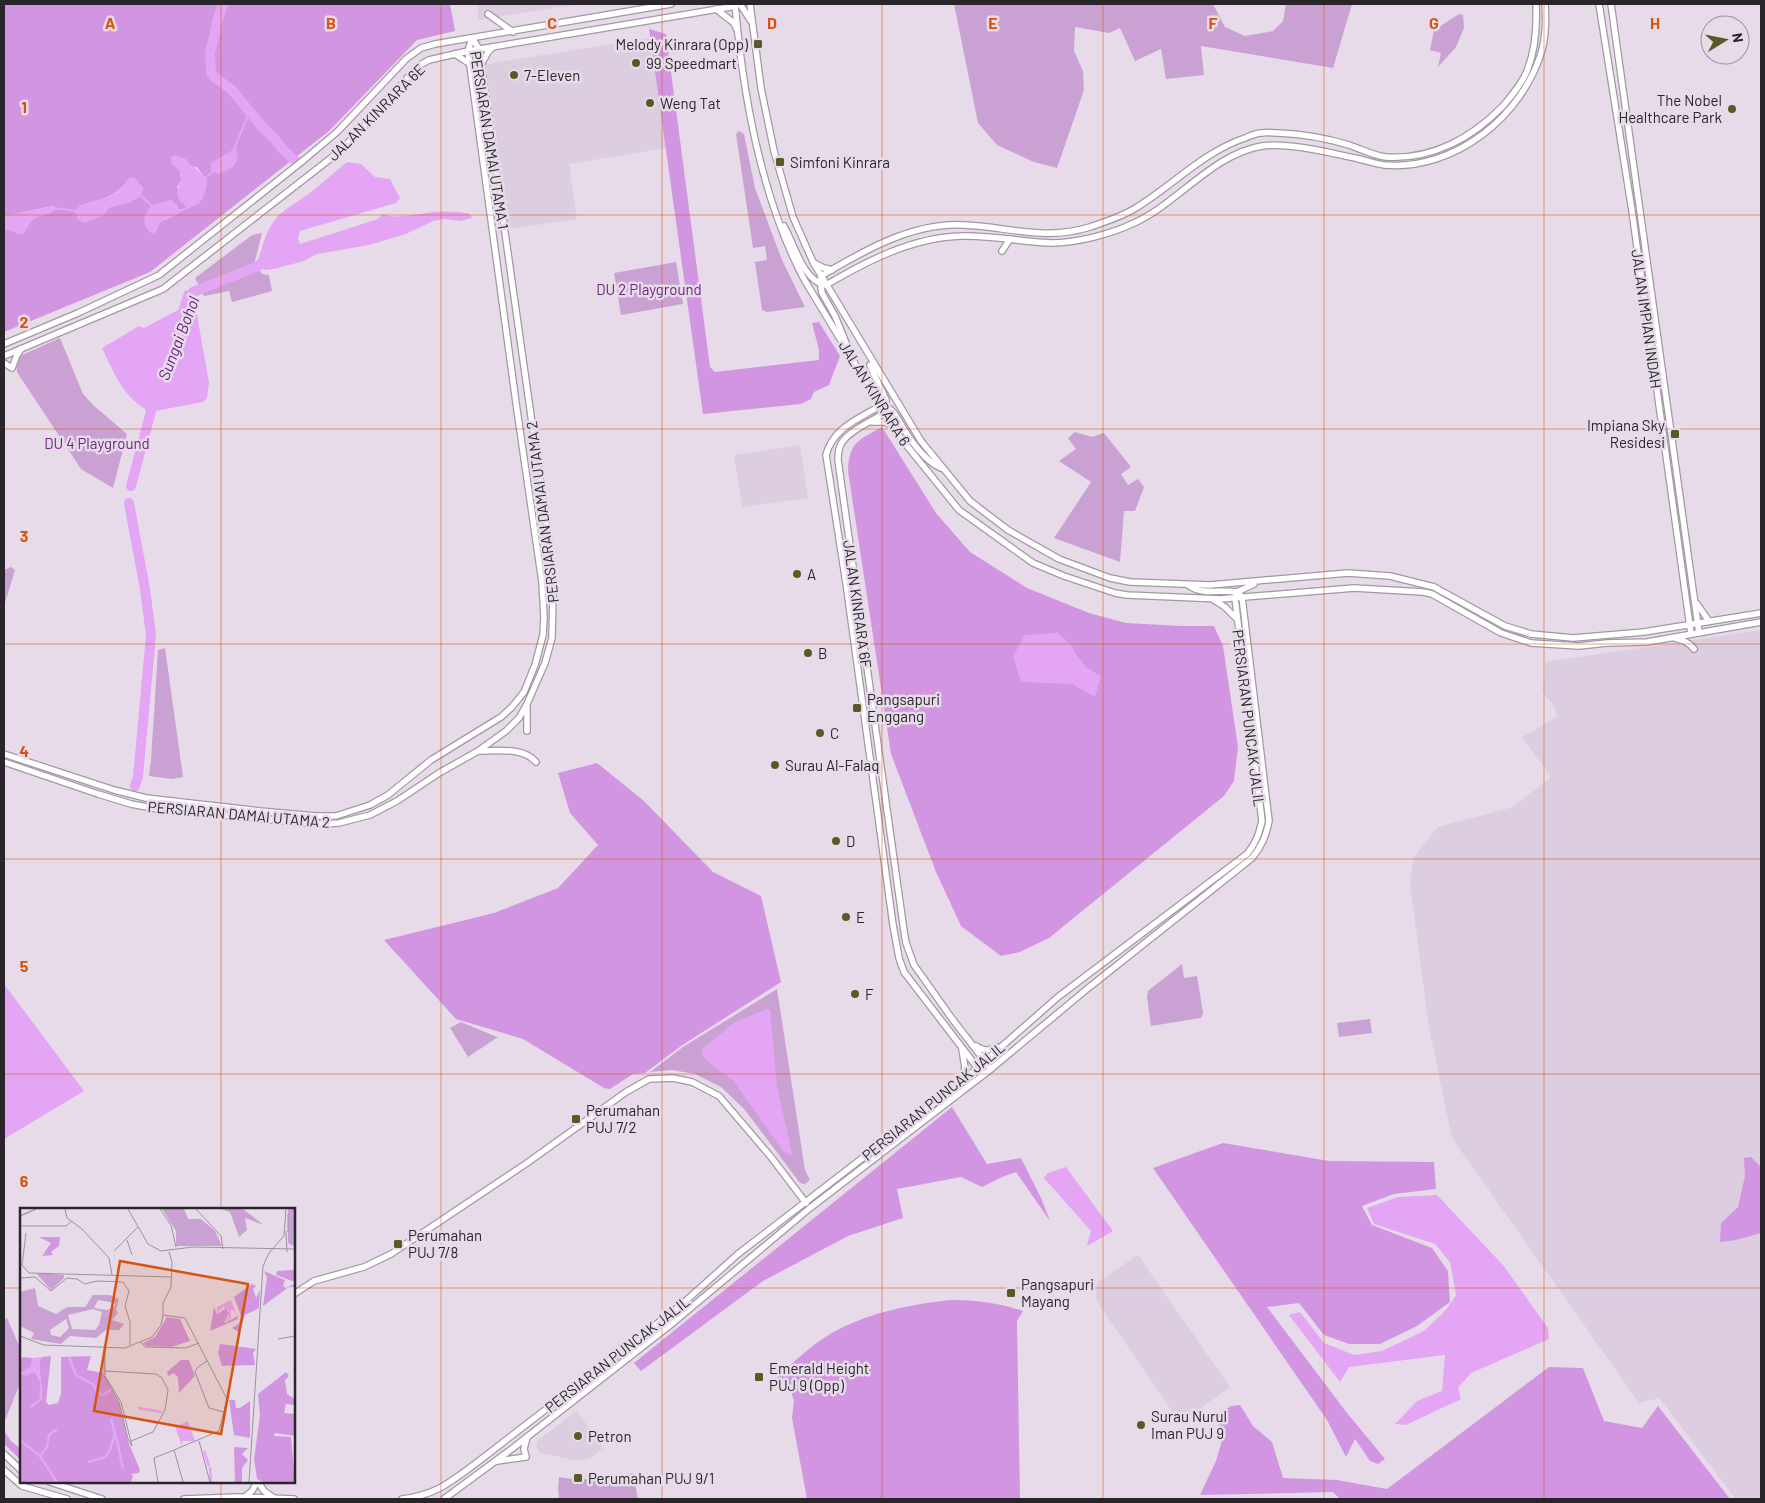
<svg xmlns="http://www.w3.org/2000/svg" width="1765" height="1503" font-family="Barlow,sans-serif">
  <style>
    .built { fill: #ddcde1 }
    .green { fill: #c9a2d3 }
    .forest { fill: #d295e1; fill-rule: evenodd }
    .water { fill: #e4a6f4 }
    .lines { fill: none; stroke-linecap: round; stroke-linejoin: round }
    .stream { stroke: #e4a6f4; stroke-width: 2 }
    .river { stroke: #e4a6f4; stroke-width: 10 }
    .secondary-casing { stroke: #a397a5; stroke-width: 8 }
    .secondary { stroke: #fff; stroke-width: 5.5 }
    .grid { fill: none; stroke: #d5540f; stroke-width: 1; stroke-opacity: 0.55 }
    .poi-dot { fill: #595926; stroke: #e7dbea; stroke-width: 2 }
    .labels { text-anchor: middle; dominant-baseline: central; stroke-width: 5; stroke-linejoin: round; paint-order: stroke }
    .poi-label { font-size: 15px; fill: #29252a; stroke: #e7dbea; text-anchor: start }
    .street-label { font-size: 15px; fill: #29252a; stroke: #e7dbea }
    .park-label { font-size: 15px; fill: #6e2580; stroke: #e7dbea }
    .water-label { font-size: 16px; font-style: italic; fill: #6a207b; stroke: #e7dbea }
    .inset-river { fill: none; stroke: #e4a6f4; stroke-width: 2.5 }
    .inset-road { fill: none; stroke: #9b929d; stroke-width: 1 }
    .view { fill: #d5540f; fill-opacity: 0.15; stroke: #d5540f; stroke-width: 2.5 }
    .inset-edge { fill: none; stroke: #29252a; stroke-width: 2.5 }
    .grid-label { font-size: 16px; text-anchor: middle; font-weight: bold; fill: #d5540f; stroke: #e7dbea; stroke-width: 5; stroke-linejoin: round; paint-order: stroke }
  </style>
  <rect width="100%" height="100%" fill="#e7dbea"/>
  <g class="built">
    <path d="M477,4h102l-100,16z"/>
    <path d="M650,38l16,110 -97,16 8,55 -68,10 -23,-165z"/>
    <path d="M800,445l8,53 -66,9 -8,-52z"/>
    <path d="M1761,630v869h-25l-77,-101 -20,5 -187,-265 -23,-110 -19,-144 3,-26 25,-31 75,-20 38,-30 -29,-40 35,-20 -3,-11 -12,-15 3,-11v-18z"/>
    <path d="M1138,1255l92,132 -43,31 -11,-1 -80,-117 1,-17z"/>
    <path d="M577,1411l26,37 -14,11 -15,1 -34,-7 -4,-6 2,-7z"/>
  </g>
  <g class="green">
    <path d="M954,4h259l12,23 20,9 28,-5 10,-10 3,-17h66l-19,64 -132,-22 3,29 -38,4 -5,-30 -26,12 -15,-33 -11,5 -34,-6 -1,24 9,20 1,19 -27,78 -23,-6 -37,-17 -19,-22z"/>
    <path d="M1459,14l4,1 1,13 -8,19 -18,20 3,-14 -11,-3 4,-20z"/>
    <path d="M739,131l5,3 11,54 27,72 23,47 -38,5 -5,-2 -7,-48 12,-2 -2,-14 -12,2 -17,-114z"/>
    <path d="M262,233l-7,28 7,13 7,1 3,16 -40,11 -3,-11 -25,5 -9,-18 57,-43z"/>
    <path d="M676,262l7,42 -62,11 -7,-42z"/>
    <path d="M60,338l23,56 10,11 34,29 -14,54 -32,-19 -64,-97 -1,-10 6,-7z"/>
    <path d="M1075,432l17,5 12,-4 27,34 -10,7 7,11 10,-6 6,8 -9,24h-11l-4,51 -66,-24 37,-56 -32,-21 17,-12 -8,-11z"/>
    <path d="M11,567l4,3 -11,36v-36z"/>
    <path d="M165,648l18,129 -11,2 -23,-3 2,-16 7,-110z"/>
    <path d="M1182,964l2,14 13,-2 6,37 -2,5 -50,8 -4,-29 1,-6z"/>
    <path d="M777,989l28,181 5,10 -5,4 -5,-1 -55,-73 -24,-23 -26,-13 -23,-4 -22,2 33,-25z"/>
    <path d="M1370,1019l2,14 -33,4 -2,-14z"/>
    <path d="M461,1022l36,15h1l-30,20 -18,-29z"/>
    <path d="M7,1318l14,32v31l-17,42v-103z"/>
    <path d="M633,1473l5,26h-79l-1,-10 1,-12c26,5 48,1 74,-4z"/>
  </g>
  <g class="forest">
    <path d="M4,4h446l5,27 -38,9 -88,91 -179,141 -146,60v-102l3,-1 14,5 3,-1 7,-12 22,-15 -49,10zM197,167l6,9 3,1c2,9 -3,17 -6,25l-23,-14 4,-8 -1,-9zM130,178v24l-20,5 -31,-1c25,-8 34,-7 51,-28zM176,204l2,5 3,1c-6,7 -14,7 -20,12z"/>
    <path d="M649,29l17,5 44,333 5,5 104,-12v-10l-7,-27 7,-1 21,34 -11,29 -15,7 -3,7 -10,5 -98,10z"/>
    <path d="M882,427l54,86 34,39 57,36 62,25 37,10 55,3h33l9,20 15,101 -4,34 -10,15 -175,142 -29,14 -19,4 -40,-30 -25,-54 -45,-118 -43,-283c1,-29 11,-31 34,-44z"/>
    <path d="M597,763l47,38 69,71 48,24 20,86 -100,64 -36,27 -12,1 -23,15 -6,-1 -81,-49 -67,-20 -72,-79 110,-27 64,-25 40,-43 -28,-32 -12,-40z"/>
    <path d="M952,1107l35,57 34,-6 20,40 9,23 -34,-49 -14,5 -20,10 -21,-10 -64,12 6,29 -55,18 -85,45 -122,90 -7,-8z"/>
    <path d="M1223,1143l106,18 105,1 2,27 -42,5 -32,12 10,19 60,23 16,23 2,31 -33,24 -37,18h-31l-25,-9 -25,-32 -32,4 80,106 38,46 -7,5 -8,-3 -15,-22 -9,18 -19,-37 -174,-252z"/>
    <path d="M1751,1157l10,10v66l-25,7 -16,2 1,-19 17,-16 7,-31 -1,-18z"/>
    <path d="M952,1300c26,0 46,3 71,11l-6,10 3,178h-213l-15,-81 2,-17 -4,-12 -7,-1 -6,-5 1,-8c17,-13 33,-30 52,-41 36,-21 81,-30 122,-34z"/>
    <path d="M1549,1367l34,1 21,53 38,7 16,-22 72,93h-390l-7,-7 -133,3 16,-34 8,-27 -10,-17 17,-11 9,-1 13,21 19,16 11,36 54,2 50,9z"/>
    <path d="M4,1431l7,10 10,8v11l-17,-16z"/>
  </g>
  <g class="water">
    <path d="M236,148l2,11 -5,8 -14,7 -8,-3v-8z"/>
    <path d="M175,155l11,4 4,6c9,3 8,9 16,12 2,6 -1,20 -6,25 -2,3 -9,5 -12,6 -13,-11 -12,-13 -7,-28l-1,-9 -9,-8v-6z"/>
    <path d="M347,162l14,2 14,13 15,2 10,19 -4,5 -96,28 -2,7 2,6 78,-25 5,-5c10,6 39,-1 51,-2 12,-1 25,-1 36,2l2,4 -12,3 -16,-2 -11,2 -27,13 -37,11 -52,9 -13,7 -30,8 -9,1 -7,-4c0,-7 3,-15 5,-22 11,-33 23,-33 48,-52 12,-10 24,-20 36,-30z"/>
    <path d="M130,177l5,1 8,10 -2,8 -11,6 -20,5 -6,8 -19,8 -7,-3 -4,-9c8,-9 23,-10 34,-14 10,-4 15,-12 22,-20z"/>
    <path d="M170,200l3,1 5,8 4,1c-8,8 -12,5 -19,10 -4,3 -5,9 -9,14l-5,-2c-8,-12 -5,-15 2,-26z"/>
    <path d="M53,206l3,2c-7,10 -18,5 -25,14 -3,3 -5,8 -7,11l-3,1 -14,-5 -3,1v-14z"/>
    <path d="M185,290l8,2 16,91 -2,15 -4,4 -53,10c-27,-15 -35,-37 -48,-64l37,-22 5,2 34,-18z"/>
    <path d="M1058,633l14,13 3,7 12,15 14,8 -6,21 -23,-13 -51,-2 -8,-26 12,-21z"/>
    <path d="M4,984l80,107 -80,48z"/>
    <path d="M766,1009l4,1 7,76 15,67 -1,3 -8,-5 -50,-71 -26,-19 -5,-7v-5l32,-26z"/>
    <path d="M1066,1167l47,64 -24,14h-2l4,-14 -47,-53 4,-5z"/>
    <path d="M1437,1195l66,70 45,63 1,11 -78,34 -13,15 3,11 -55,26 -11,-1 22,-23 25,-10 3,-36 -96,12 -9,15 -51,-67 11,-3 24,31 30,12 28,-4 42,-20 22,-21 10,-15 -6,-33 -15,-18 -61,-20 -7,-16 31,-11z"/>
  </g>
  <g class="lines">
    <g class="stream">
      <path d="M234,149l15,-36"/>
      <path d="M205,179l9,-9"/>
      <path d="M140,195l13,12"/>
      <path d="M54,208l22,3"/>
      <path d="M180,211l9,-4"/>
    </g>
    <g class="river">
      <path d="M223,4l-4,11 -9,38 1,20 3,4 18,13 31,38 11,10 10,13 12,10"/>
      <path d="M188,304l5,-12 65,-26 9,-8"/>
      <path d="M131,486l23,-86"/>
      <path d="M129,503l16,86 6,46 -13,142 -3,9"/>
    </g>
    <defs>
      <g id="secondary">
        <path d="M735,4c8,92 26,195 70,277l94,155 60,74 74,53 31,13 51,17 12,2 93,4 134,-11 69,4 9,2 69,39 30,10 48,3 28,-3 40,-1 114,-20"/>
        <path d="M740,4l11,17"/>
        <path d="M750,4l11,84 13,63 19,66 20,45 108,179 49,60 38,29 51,29 51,19 20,4 80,3 138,-12 42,3 44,11 71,39 26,8 42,4 71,-6 117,-19"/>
        <path d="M1599,4l33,207 59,423"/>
        <path d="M1611,4l88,629"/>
        <path d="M716,9l18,14 2,5"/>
        <path d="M488,14l25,18"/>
        <path d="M455,54l15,10"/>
        <path d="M482,63l6,-11 5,-5"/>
        <path d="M784,226c9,16 20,57 42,59"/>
        <path d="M1002,251l8,-12"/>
        <path d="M814,263l10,5 8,2"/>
        <path d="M821,276c42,-25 92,-54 143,-51 45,2 81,16 126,2 14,-5 31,-10 44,-18 37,-22 69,-57 111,-71 5,-2 11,-5 16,-5 5,-1 12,0 17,0 24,1 48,5 71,12 12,4 25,11 37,12 46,3 86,-19 117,-51 9,-11 19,-22 24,-35 9,-22 10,-44 9,-67"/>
        <path d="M820,280l2,13 13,23 11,27"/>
        <path d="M826,285c41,-24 87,-48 136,-49 30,-1 59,6 89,7 26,0 60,-9 83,-20 44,-20 79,-69 128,-77 26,-4 70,7 97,13 8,2 17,5 25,6 71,6 139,-49 158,-115 4,-15 4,-31 3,-46"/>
        <path d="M4,344l74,-31 81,-38 146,-116 32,-27 69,-73 15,-11 14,-4 236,-40"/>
        <path d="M4,356l159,-67 172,-134 24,-23 59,-66 11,-6 39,-9 268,-45 1,-2"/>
        <path d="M4,363l8,5 5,-13 4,-6"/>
        <path d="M870,365l16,35 -1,13c-12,7 -38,19 -44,31 -3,5 -3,10 -3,16l66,471 2,12 8,22 39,55 38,49"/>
        <path d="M880,406c-22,13 -47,22 -54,49l20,128 47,342 6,33 5,14 79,103"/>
        <path d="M885,406c10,4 14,16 20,25 9,14 21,31 36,37"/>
        <path d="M872,422h13l7,4"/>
        <path d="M1188,585c15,11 32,4 49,7"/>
        <path d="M1214,600l11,7 12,12"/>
        <path d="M1697,604l12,17"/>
        <path d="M1675,638c7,2 14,4 19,11"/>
        <path d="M527,731v-24"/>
        <path d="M480,751c19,0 43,-4 56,11"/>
        <path d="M4,754l110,36 32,8 114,13 56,5h20l34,-11 18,-10 43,-35 70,-43 11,-10 12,-15 11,-27 8,-30 1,-18 -2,-35 -25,-172 -49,-359 4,-13"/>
        <path d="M4,762l94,32 33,10 32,6 157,14 19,-1 31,-8 27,-14 42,-28 39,-22 28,-20 13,-13 8,-14 18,-41 7,-25 1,-46 -5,-56 -69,-487 -7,-11"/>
        <path d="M976,1046c7,5 13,5 21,1"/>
        <path d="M961,1081l4,-13 -3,-19"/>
        <path d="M294,1294l20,-13 50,-14 27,-13 136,-91 99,-71 23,-13 24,-1 19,4 27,14 52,61 35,46"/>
        <path d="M4,1454l17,16"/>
        <path d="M497,1461l29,-4 -2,-8 3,-12"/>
        <path d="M4,1470l18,16 45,13"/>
        <path d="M50,1482l52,17"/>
        <path d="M258,1482l6,9 10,7"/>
        <path d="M246,1496l6,-5 5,-9"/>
        <path d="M184,1499l53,-2 57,2"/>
        <path d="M402,1499c33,-4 46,-15 73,-35l205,-158 58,-52 222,-171 98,-86 189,-143c9,-11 12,-20 15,-33l-27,-223 2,-6 17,-8"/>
        <path d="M444,1499l69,-51 161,-126 136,-114 181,-139 96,-80 165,-131c10,-12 14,-22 17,-37l-27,-224 -2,-2"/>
      </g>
    </defs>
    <use href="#secondary" class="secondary-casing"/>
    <use href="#secondary" class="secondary"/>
  </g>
  <path class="grid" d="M221,4v1205M441,4v1495M662,4v1495M882,4v1495M1103,4v1495M1324,4v1495M1544,4v1495M4,215h1757M4,429h1757M4,644h1757M4,859h1757M4,1074h1757M4,1288h17M294,1288h1467M221,1482v17"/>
  <g class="poi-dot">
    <rect x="753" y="39" width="10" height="10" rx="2.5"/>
    <circle cx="636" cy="63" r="5"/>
    <circle cx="514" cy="75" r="5"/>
    <circle cx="650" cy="103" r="5"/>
    <circle cx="1732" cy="109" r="5"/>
    <rect x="775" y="157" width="10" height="10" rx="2.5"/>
    <rect x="1670" y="429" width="10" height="10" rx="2.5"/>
    <circle cx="797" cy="574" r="5"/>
    <circle cx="808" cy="653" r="5"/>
    <rect x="852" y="703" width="10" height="10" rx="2.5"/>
    <circle cx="820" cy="733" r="5"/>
    <circle cx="775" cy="765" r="5"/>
    <circle cx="836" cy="841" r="5"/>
    <circle cx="846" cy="917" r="5"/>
    <circle cx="855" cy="994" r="5"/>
    <rect x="571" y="1114" width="10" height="10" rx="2.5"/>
    <rect x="393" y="1239" width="10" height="10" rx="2.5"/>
    <rect x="1006" y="1288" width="10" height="10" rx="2.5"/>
    <rect x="754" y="1372" width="10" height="10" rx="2.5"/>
    <circle cx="1141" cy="1425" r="5"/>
    <circle cx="578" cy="1436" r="5"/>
    <rect x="573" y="1473" width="10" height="10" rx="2.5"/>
  </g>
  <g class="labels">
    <g class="poi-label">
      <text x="748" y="44" text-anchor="end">Melody Kinrara (Opp)</text>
      <text x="646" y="63">99 Speedmart</text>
      <text x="524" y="75">7-Eleven</text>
      <text x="1722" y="100" text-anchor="end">The Nobel<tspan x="1722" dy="17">Healthcare Park</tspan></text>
      <text x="660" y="103">Weng Tat</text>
      <text x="790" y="162">Simfoni Kinrara</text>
      <text x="1665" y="425" text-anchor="end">Impiana Sky<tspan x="1665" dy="17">Residesi</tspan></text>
      <text x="807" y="574">A</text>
      <text x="818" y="653">B</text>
      <text x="867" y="699">Pangsapuri<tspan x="867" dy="17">Enggang</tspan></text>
      <text x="830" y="733">C</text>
      <text x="785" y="765">Surau Al-Falaq</text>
      <text x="846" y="841">D</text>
      <text x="856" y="917">E</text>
      <text x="865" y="994">F</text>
      <text x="586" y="1110">Perumahan<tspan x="586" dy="17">PUJ 7/2</tspan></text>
      <text x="408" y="1235">Perumahan<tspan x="408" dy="17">PUJ 7/8</tspan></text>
      <text x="1021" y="1284">Pangsapuri<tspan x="1021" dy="17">Mayang</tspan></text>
      <text x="769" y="1368">Emerald Height<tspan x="769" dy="17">PUJ 9 (Opp)</tspan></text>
      <text x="1151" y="1416">Surau Nurul<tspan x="1151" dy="17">Iman PUJ 9</tspan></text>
      <text x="588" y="1436">Petron</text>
      <text x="588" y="1478">Perumahan PUJ 9/1</text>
    </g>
    <g class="street-label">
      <text transform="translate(376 112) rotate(-45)">JALAN KINRARA 6E</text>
      <text transform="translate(490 140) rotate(81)">PERSIARAN DAMAI UTAMA 1</text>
      <text transform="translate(1647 319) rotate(82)">JALAN IMPIAN INDAH</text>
      <text transform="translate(875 393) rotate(58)">JALAN KINRARA 6</text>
      <text transform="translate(542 512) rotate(-97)">PERSIARAN DAMAI UTAMA 2</text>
      <text transform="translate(858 604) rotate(82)">JALAN KINRARA 6F</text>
      <text transform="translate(1249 718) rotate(83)">PERSIARAN PUNCAK JALIL</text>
      <text transform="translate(239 814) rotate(5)">PERSIARAN DAMAI UTAMA 2</text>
      <text transform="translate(933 1101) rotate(-39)">PERSIARAN PUNCAK JALIL</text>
      <text transform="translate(617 1354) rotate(-38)">PERSIARAN PUNCAK JALIL</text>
    </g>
    <g class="park-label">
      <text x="649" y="289">DU 2 Playground</text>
      <text x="97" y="443">DU 4 Playground</text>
    </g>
    <g class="water-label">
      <text transform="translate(178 338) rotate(-69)">Sungai Bohol</text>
    </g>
  </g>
  <g transform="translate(20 1208)">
    <rect width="275" height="275" fill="#e7dbea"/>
    <path d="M142,1h22l4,10h13l14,12 7,15h-46v-15zM201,1h22l21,16 -19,-7 2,12 -8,7 -9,-25zM268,1h7v38l-7,-4zM16,65l28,2v3l-13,12zM15,80l3,18 18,8 11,-7h18l8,-12h17l9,4 -3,11 2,3 -6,7 12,4 -5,6h-13l-10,8 -26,-2 -9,8 -30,-5 3,-6 -14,-7v-34zM78,92l17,3v3l-8,4 -13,-2zM73,101l9,3 -3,13 -4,5 -23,-1 -4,-14zM46,111l3,9 -9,9 -9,-2 -1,-5z" fill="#c9a2d3" fill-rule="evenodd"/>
    <path d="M19,29h21l-1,9 -8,6 2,3 -11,1 9,-13zM275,62v12l-19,-7 1,-4zM244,63l21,9 -2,6 3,2 8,-4 1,3h-6l-26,19 4,-29zM232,76l4,2 -3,3 3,9 4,-8 -1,18 -14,7 -6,17 -7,-4 7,-4 2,-8 -7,-19zM194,99l3,7 9,-6 3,6 -5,9 14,-7v3l-28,12zM147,109l13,2 10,22 -19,6 -25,-1 -3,-3 12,-6zM200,136l36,5 -3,4 2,12 -33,1 -4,-13zM31,148l-5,46 3,3 9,-2 3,-9v-37l30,-1 -4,14 16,3 16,30 9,38 12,29 -1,3 -8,1 2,2 -2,6h-111v-109l15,-1 6,11 -2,-20 3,-6zM3,149l9,1v4l-1,5 -10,6 -1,-14zM161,152h8l6,16 -16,17 -1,-16 -4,-4 -6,3 -1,-4zM266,164l3,4 -4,4 2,14 8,5v6l-9,-1 -2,9 11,1v22l-20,-3 -1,3 17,1 4,45h-32l-6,-3 -3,-20 6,-44 -2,-21zM209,192h6l1,8h4l10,-7v37l-16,-3zM214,239l14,1 -6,6 6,6 -6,8v14h-7z" fill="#d295e1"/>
    <path d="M211,92l5,13 -5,-4v9l-6,4 4,-5 -1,-7 -5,-3 -6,6v-6zM22,149l-3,7 2,20 -6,-12 -10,4 -5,-3 11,-6 1,-9zM168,213l7,20h-13v5l-7,-19z" fill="#e4a6f4"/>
    <path class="inset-river" d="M49,149l7,18 18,10 3,7 6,3 9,-6M11,199l10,-8v-15M118,200l24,4M96,228l7,33M0,232l20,16 17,26M184,243l5,15M20,248l7,-9 2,-12 8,-6M68,254l18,-5 4,-7 5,-16 -4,-15M190,259l1,15"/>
    <path class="inset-road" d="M45,1l2,9 15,11 27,29 3,17M108,1l20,35 13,7 32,-4 102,2M140,1l11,16 5,22M176,1l25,27 2,13M0,8l16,-7M0,8l16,-7M0,18h46l6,-5M266,23l1,21M268,24v-18M6,25l-4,32 7,8 143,4M107,32l5,15M94,43l24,-24M149,44l3,10 -1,25 -8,16v12l22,3 42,81 -8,32 -45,19 9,32M0,70l15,-1 16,14 16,-13 10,1 8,5 12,-3 26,1 6,9 -4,15 5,16v23M0,128l24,9 81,3 27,-11 9,-12 2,-10M258,131l17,-3M121,134l4,5 41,1 13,-5M84,141v27l15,26 9,37 4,7 -11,-44 -16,-26v-27M187,153l-9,6 -3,5 14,36 15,4M85,163l51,3 6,4 6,12 -3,20 -12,22 -22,9M179,233l11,41M138,274l-4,-24 20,-8M229,274l14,-216 6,-13 15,-17 2,-27"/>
    <path class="view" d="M100,53l128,23 -27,150 -127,-23z"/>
    <rect width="275" height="275" class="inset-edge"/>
  </g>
  <g class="grid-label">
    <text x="110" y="29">A</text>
    <text x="331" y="29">B</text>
    <text x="552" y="29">C</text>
    <text x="772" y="29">D</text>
    <text x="993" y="29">E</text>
    <text x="1213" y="29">F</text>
    <text x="1434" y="29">G</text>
    <text x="1655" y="29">H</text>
    <text x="24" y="113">1</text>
    <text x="24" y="328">2</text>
    <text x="24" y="542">3</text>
    <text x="24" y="757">4</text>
    <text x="24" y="972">5</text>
    <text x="24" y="1187">6</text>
  </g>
  <rect width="1765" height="1503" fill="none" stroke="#29252a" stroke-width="10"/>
  <g transform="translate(1725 40) rotate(80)"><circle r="24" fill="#e7dbea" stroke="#9b929d"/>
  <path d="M0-4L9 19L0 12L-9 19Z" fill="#595926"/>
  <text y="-8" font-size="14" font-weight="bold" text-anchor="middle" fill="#29252a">N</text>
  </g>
</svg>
